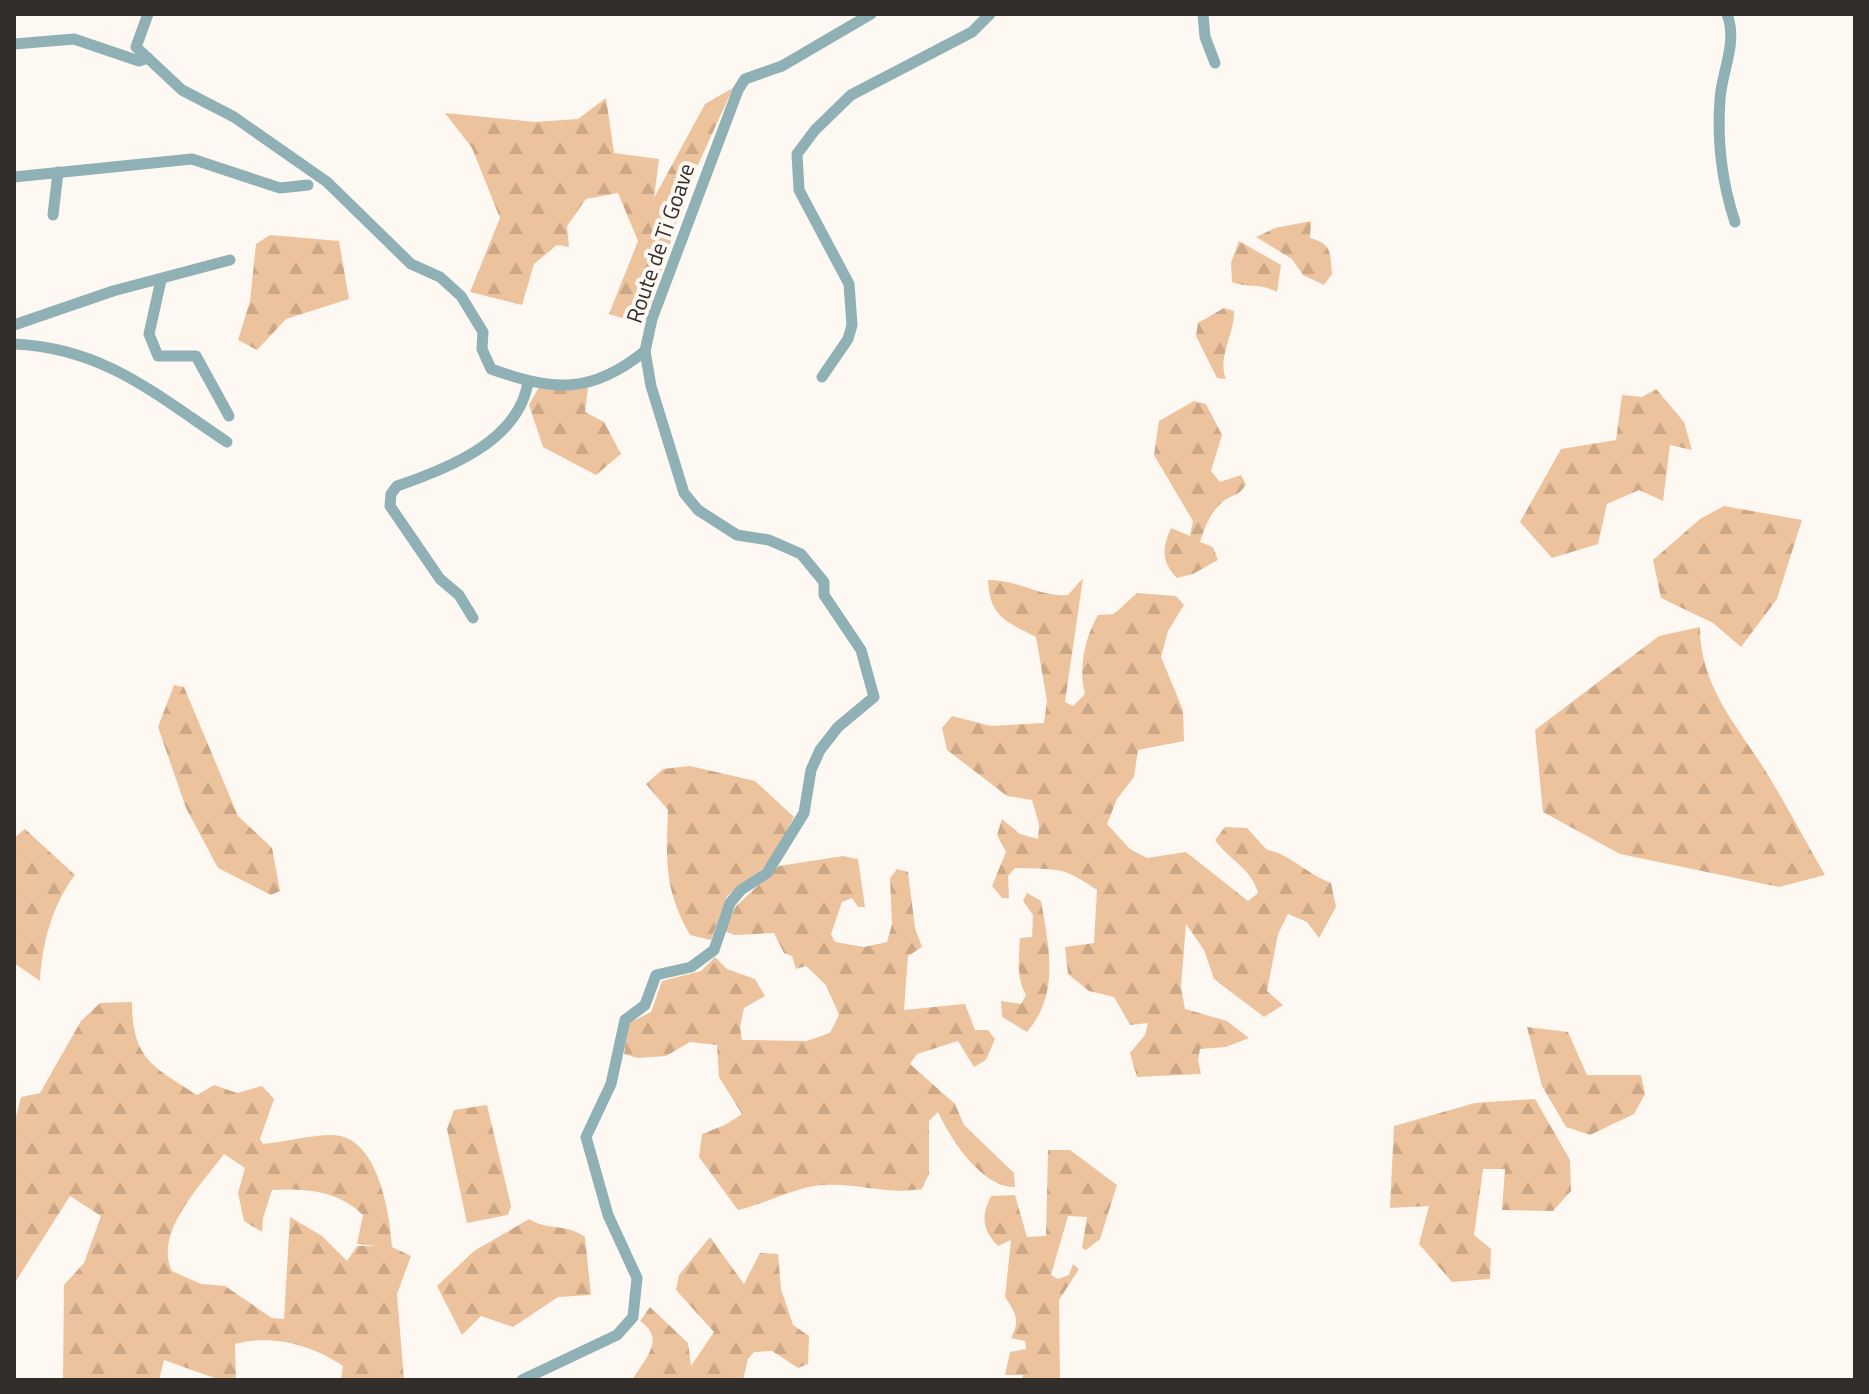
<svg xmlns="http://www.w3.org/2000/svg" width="1869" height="1394" font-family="'Titillium Web',sans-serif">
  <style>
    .forest { fill: url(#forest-firs); fill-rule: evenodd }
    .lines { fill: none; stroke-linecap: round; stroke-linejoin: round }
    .minor { stroke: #8fb0b5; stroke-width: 11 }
    .labels { text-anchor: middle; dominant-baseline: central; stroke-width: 8; stroke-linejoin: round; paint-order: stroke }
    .street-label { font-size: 22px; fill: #312d2a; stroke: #fef8f3 }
  </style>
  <defs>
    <pattern id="forest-firs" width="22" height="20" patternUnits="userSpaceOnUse" patternTransform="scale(2)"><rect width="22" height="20" fill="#edc39d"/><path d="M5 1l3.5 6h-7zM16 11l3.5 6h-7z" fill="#cca887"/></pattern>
  </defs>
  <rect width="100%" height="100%" fill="#fef8f3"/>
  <g class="forest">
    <path d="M733,88l-45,99 -44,138 -35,-11 29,-73 -20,-48 -32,6 -19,27 2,21 -12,-2 -23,19 -12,41 -52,-13 30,-74 -28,-70 -27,-35 90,9 43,-3 28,-21 8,55 45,6 -5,39 51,-94z"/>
    <path d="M1311,221l-1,17c22,6 20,14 22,36l-8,11 -21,-10 -11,-16 -36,-22 19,-9z"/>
    <path d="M270,235l69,6 10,58 -63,20 -29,31 -19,-10 12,-39 6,-57z"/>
    <path d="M1239,241l42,24 -4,27c-20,-10 -27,-3 -45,-10l-1,-19z"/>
    <path d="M1224,308l10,3c1,23 -17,45 -8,68l-9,-1 -21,-42 2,-13z"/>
    <path d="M539,387h49l-3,25 19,10 17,32 -25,21 -53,-28 -14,-42z"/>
    <path d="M1656,389l28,33 8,28 -22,-5 -7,56 -24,-11 -32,14 -9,40 -46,14 -32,-36 41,-73 55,-9 6,-45 20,2z"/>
    <path d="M1194,401l12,3 16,31 -11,36 9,11 21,-7 5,9c-6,11 -11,10 -21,16 -14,10 -20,27 -25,42l13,5 5,13 -25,14 -16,4c-16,-16 -15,-31 -6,-50l19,8 3,-15 -39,-66 5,-34z"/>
    <path d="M1724,506l78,14 -25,79 -36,48 -28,-24 -52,-25 -8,-38 47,-41z"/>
    <path d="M1083,578l-18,124 8,4 12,-12c-7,-25 0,-57 13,-79l16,-1 23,-21 39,3 8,9 -16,26 -7,26 22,53 1,31 -46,9 -4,27 -17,22 -10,25 23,25 17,9 39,-6 62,49 10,-8c-6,-24 -29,-33 -43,-53l10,-13 22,1 20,22c20,2 40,24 64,33l5,24 -17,31 -12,-16 -19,-8 -10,20 -11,57 16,14 -19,12 -50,-38 -10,-29 -18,-26 -5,63 4,22 42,12 22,17 -23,9 -26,2 -2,11 3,14 -64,3 -7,-24 15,-18 3,-12 -18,2 -16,-28 -25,-6 -21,-17 -3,-27 29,-4 3,-53c-36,-25 -40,-20 -82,-22l-7,8 1,22h-7l-10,-12 14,-34 -9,-17 5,-16 18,15 18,5 1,-15 -7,-24 -25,-4 -60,-46 -5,-22 10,-12 39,10 53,-3 3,-22 -11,-64c-31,-16 -46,-20 -48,-57 28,-1 52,17 80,15z"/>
    <path d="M1700,627c0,57 34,95 63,140 22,35 41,72 62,108l-46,12 -159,-33 -77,-42 -8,-82 124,-94z"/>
    <path d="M174,685l10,2 54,129 34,32 8,43 -9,4 -53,-27 -32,-60 -28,-81z"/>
    <path d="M690,766l65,15 39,36 -25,47 -42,32 -16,44 -21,-5c-26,-46 -24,-74 -22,-125l-22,-26 17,-15z"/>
    <path d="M25,829l50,46c-23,30 -33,69 -35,106l-26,-18v-125z"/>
    <path d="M843,856l15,3 7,48h-7l-6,-9 -10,4 -11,32 4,8 29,5 23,-5 5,-18 -2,-46 7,-9 11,3 7,56 7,19 -14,9 -4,54 61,-6 10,26h13l7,9 -9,21 -12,7 -16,-26 -41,13 -7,10 45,40 9,21 50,48 1,14c-33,1 -65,-49 -77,-75l-9,9v53l-7,15c-36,6 -62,-6 -99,-4 -28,2 -58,19 -85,25l-39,-53 3,-23 23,-9 17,-11 -23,-37 -2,-32 -27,-3 -24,14 -28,2 -14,-4 5,-31 22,-11 11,-31 39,-10 14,-14 12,12 28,10 10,17 -21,12 -4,19 2,13 65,1 23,-8 9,-18 -13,-30 -20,-19 -10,3 -4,-13 -8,-3 -10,-20 -40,2 -10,-4 12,-25 43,-40z"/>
    <path d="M1027,893l14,8c8,46 19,93 -14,131l-25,-15 -1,-16 20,3 5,-9c-10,-17 -7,-37 -6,-57l12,-1 1,-22 -10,-14z"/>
    <path d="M132,1002c0,58 22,65 65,93l17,-10 23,8 25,-7 12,13 -14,40 3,5c23,-2 46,-9 69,-9 46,0 58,79 60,112l19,9 -14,38 7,86h-63l2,-14c-31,-21 -71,-32 -108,-22l1,36h-16l-56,-20 -5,20h-96l1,-95 20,-22 17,-47 -31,-20 -56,88v-160l7,-27 19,-4 41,-72 19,-18zM224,1154l21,14 -7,25 6,28 18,11 1,-14 9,-28c34,-2 67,1 91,25l-6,29 20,2h-20l-10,15 -25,-25 -32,-19 -6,102 -12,-1 -47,-32 -24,-2 -29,-13c-19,-38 30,-87 52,-117z"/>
    <path d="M1527,1027l41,5 19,43h54l4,19 -11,20 -44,21 -24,-8 -24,-41z"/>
    <path d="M1535,1099l35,61 1,31 -18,20 -51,-1 3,-41h-22l-9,66 17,14 -1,30 -38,3 -33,-38 10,-38 -39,2 4,-82 81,-23z"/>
    <path d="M487,1105l24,101 -3,9 -41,8 -20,-94 7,-19z"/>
    <path d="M1048,1150h22l47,35 -17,54 -14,11 -4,-2 5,-31 -19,-1 -17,59 7,4 11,-4 4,-11 6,5 -20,31 1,80h-38l1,-5h-18l5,-23 16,-3 -1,-8 -14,-3c10,-18 4,-26 -6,-41l6,-57 -13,6c-16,-16 -17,-31 -7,-50l24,-1 12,42 19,-1z"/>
    <path d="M529,1219c19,12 37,4 56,18l6,58 -33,2 -45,30 -32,-11 -19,19 -25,-49 37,-35z"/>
    <path d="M710,1237l34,47 16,-31 18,1 3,35 12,36 16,11 -1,28 -10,4 -26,-17 -18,1 -6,7 -5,21h-111c12,-20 35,-41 8,-59l10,-14 38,36 3,23 23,-34 -38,-42 3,-15z"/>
  </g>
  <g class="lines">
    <g class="minor">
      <path d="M148,14l-12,33 46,43 52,27 93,65 84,82 29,13 21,19 22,36 -1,17 9,20c62,22 100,26 154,-18"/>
      <path d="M1203,14l2,23 10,26"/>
      <path d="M1727,14c11,29 -5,56 -7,85 -3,41 2,84 15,123"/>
      <path d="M14,44l60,-5 65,22 9,-3"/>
      <path d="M14,177l178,-18 88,29 28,-3"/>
      <path d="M53,215l5,-43"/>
      <path d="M161,280l-12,54 9,22h38l33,60"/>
      <path d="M14,325l99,-34 117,-31"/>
      <path d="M14,344c90,4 141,50 213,98"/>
      <path d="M822,377l26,-38 4,-14 -3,-41 -50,-94 -2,-36 18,-24 36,-35 121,-63 18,-18"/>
      <path d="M473,618l-14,-23 -19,-16 -50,-73 1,-12 6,-8c50,-17 122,-45 131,-104"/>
      <path d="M522,1380l95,-45 16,-18 4,-39 -29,-63 -22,-78 25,-53 14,-64 20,-15 11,-30 35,-8 23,-17 16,-47 11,-13 26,-17 37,-60 7,-43 9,-20 18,-23 36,-30 -13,-47 -37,-55v-13l-23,-28 -32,-14 -32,-5 -39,-25 -14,-17 -33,-107 -6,-35 7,-32 86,-229 7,-11 37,-13 89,-52"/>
    </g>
  </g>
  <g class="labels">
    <g class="street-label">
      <text transform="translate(660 243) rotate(-71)">Route de Ti Goave</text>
    </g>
  </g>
  <rect width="1869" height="1394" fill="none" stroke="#312d2a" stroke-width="32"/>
</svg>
